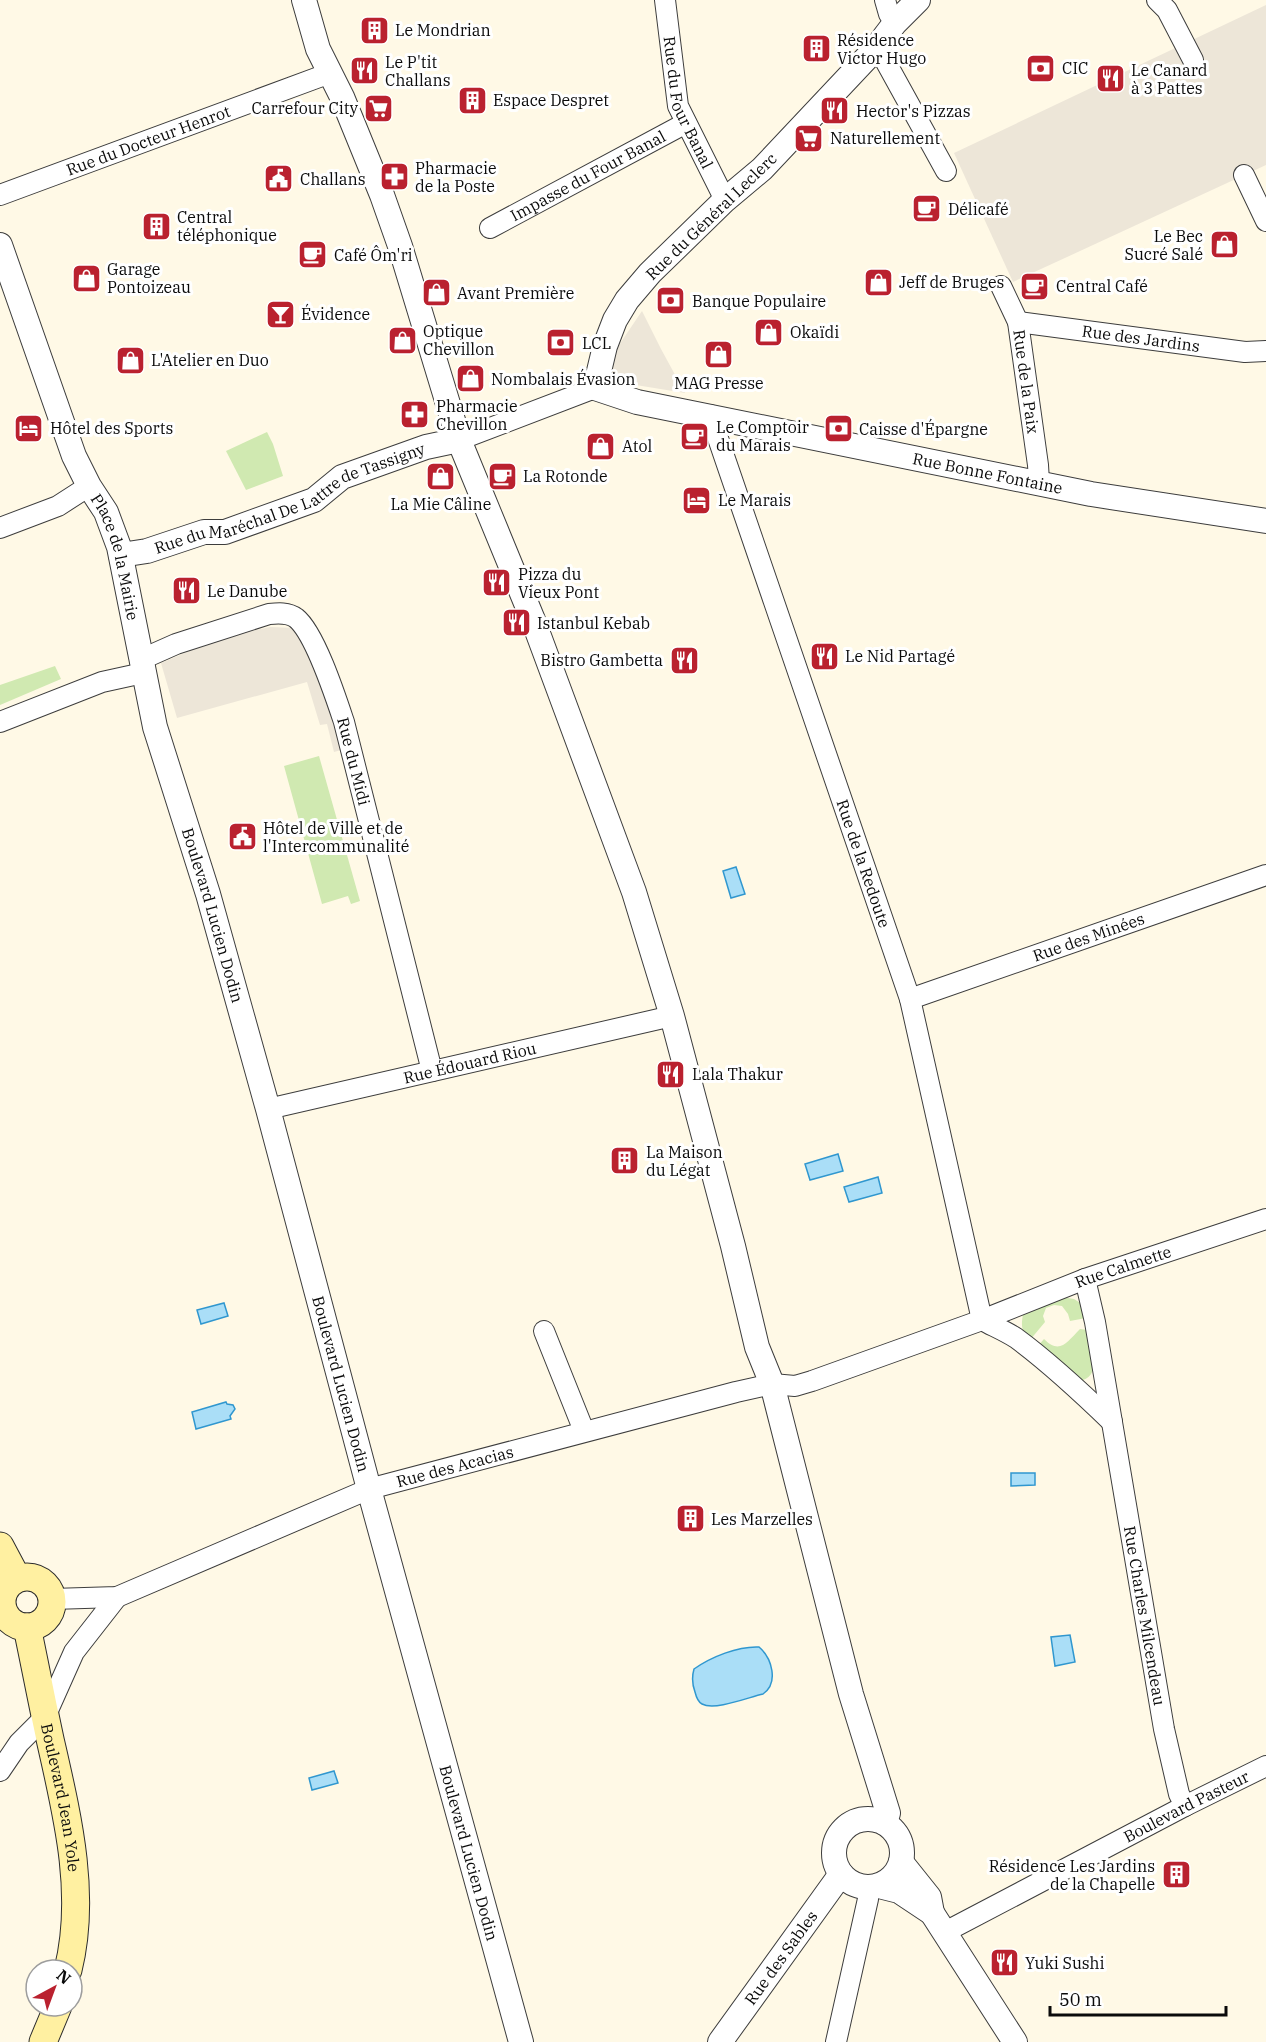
<svg xmlns="http://www.w3.org/2000/svg" width="1266" height="2042" font-family="'IBM Plex Serif',serif">
  <style>
    .green { fill: #d0e9b1 }
    .plaza { fill: #ede6d8 }
    .water { fill: #aadef7; stroke: #3097cf; stroke-width: 1.5 }
    .lines { fill: none; stroke-linecap: round; stroke-linejoin: round }
    .minor-casing { stroke: #3d3d3d; stroke-width: 22 }
    .tertiary-casing { stroke: #3d3d3d; stroke-width: 26 }
    .secondary-casing { stroke: #2c2c2c; stroke-width: 29 }
    .minor { stroke: #fff; stroke-width: 20 }
    .tertiary { stroke: #fff; stroke-width: 24 }
    .secondary { stroke: #fff0a1; stroke-width: 27 }
    .labels { text-anchor: middle; dominant-baseline: central; stroke-width: 6; stroke-linejoin: round; paint-order: stroke }
    .poi-label { font-size: 16px; fill: #0a0a0a; stroke: #fff; text-anchor: start }
    .street-label { font-size: 16px; fill: #0a0a0a; stroke: #fff }
  </style>
  <rect width="100%" height="100%" fill="#fff9e6"/>
  <g class="green">
    <path d="M267,432l6,12 10,32 -37,14 -20,-39z"/>
    <path d="M55,666l6,13 -61,26v-20z"/>
    <path d="M319,756l41,145 -9,3 -3,-8 -26,8 -38,-138z"/>
    <path d="M1062,1297l12,2 8,5 4,14 -16,3 -2,-7 -6,-8 -8,-1 -8,3 -3,8 2,6 -15,18c-9,-9 -9,-14 -7,-26l10,-6z"/>
    <path d="M1080,1329l8,1c3,18 16,48 -10,51l-41,-34 7,-8c16,16 23,3 36,-10z"/>
  </g>
  <g class="plaza">
    <path d="M1266,5v160l-253,117 -59,-129z"/>
    <path d="M642,311l19,38 24,44 -80,-13 12,-32z"/>
    <path d="M270,627l25,1 25,43 24,72 -3,7 -7,2 -7,-28 -7,1 -13,-43 -130,36 -16,-55 62,-26z"/>
  </g>
  <g class="water">
    <path d="M736,867l9,27 -14,4 -8,-27z"/>
    <path d="M838,1154l5,17 -33,9 -5,-16z"/>
    <path d="M878,1177l4,16 -33,9 -5,-15z"/>
    <path d="M224,1303l4,13 -27,8 -4,-14z"/>
    <path d="M226,1402l1,2 6,1 2,4 -5,7 1,3 -35,10 -4,-17z"/>
    <path d="M1011,1473h24v12l-24,1z"/>
    <path d="M1070,1635l5,27 -20,4 -4,-29z"/>
    <path d="M759,1647c13,11 20,36 4,47 -14,3 -48,17 -61,10 -4,-2 -6,-8 -7,-12 -3,-8 -3,-16 -1,-23 17,-12 44,-23 65,-22z"/>
    <path d="M334,1771l4,12 -26,7 -3,-12z"/>
  </g>
  <g class="lines">
    <defs>
      <g id="minor">
        <path id="s1" d="M665,0l13,106 47,94"/>
        <path d="M885,0l4,14 6,9"/>
        <path d="M1157,0l10,10 26,50"/>
        <path d="M877,46l69,125"/>
        <path d="M1244,175l22,46"/>
        <path id="s2" d="M0,195l330,-122"/>
        <path id="s3" d="M490,228l196,-105"/>
        <path id="s4" d="M1001,286l17,36 20,143 1,17"/>
        <path id="s5" d="M1018,322l227,30 21,-1"/>
        <path id="s6" d="M710,415l200,584 72,321"/>
        <path d="M459,440l136,-52"/>
        <path d="M0,528l58,-22 31,-20"/>
        <path id="s7" d="M140,660l36,-16 93,-30c9,-1 19,-2 27,4 19,15 40,80 48,104l88,349"/>
        <path d="M0,722l102,-40 41,-9"/>
        <path id="s8" d="M910,999l356,-124"/>
        <path id="s9" d="M268,1109l404,-93"/>
        <path id="s10" d="M1085,1279l10,43 69,407 15,65 6,12"/>
        <path d="M982,1320c11,6 23,11 34,18 34,25 66,55 96,84"/>
        <path d="M544,1331l40,100"/>
        <path id="s11" d="M52,1599l65,-2 252,-108 367,-97 36,-8 23,2 17,-5 170,-61 103,-41 181,-60"/>
        <path d="M0,1771l19,-28 26,-26 29,-65 43,-55"/>
        <path id="s12" d="M945,1932l240,-126 81,-40"/>
        <path d="M836,2042l32,-143v-12"/>
      </g>
      <g id="tertiary">
        <path d="M304,0l14,49 24,48 40,98 18,51 59,194 74,180 101,272 38,124 61,230 24,101 15,37 79,310 37,119 -3,10"/>
        <path id="s13" d="M918,0l-23,23 -19,25 -114,121 -37,31 -75,73 -23,27 -12,20 -10,26 -10,42 42,14 454,92 175,27"/>
        <path id="s14" d="M0,245l74,211 15,30 17,26 13,35 36,180 53,167 60,215 101,380 152,553"/>
        <path id="s15" d="M121,555l26,-4 57,-19h21l89,-32 28,-23 84,-30 33,-7"/>
        <circle cx="868" cy="1853" r="34"/>
        <path d="M901,1862l28,35 3,16"/>
        <path d="M879,1886l20,5 33,22 83,129"/>
        <path id="s16" d="M720,2042l121,-168"/>
      </g>
      <g id="secondary">
        <path d="M0,1546l17,32"/>
        <circle cx="27" cy="1602" r="25"/>
        <path id="s17" d="M27,1627c8,38 15,75 23,112 17,75 37,155 18,231"/>
        <path d="M43,2042l15,-36"/>
      </g>
    </defs>
    <use href="#minor" class="minor-casing"/>
    <use href="#tertiary" class="tertiary-casing"/>
    <use href="#secondary" class="secondary-casing"/>
    <use href="#minor" class="minor"/>
    <use href="#tertiary" class="tertiary"/>
    <use href="#secondary" class="secondary"/>
  </g>
  <defs>
    <symbol id="building-square" viewBox="-11 -11 22 22"><rect x="-9" y="-9" width="18" height="18" rx="4" fill="#ba212f" stroke="#fff"/><path d="M-4-6H4V6H1V3H-1V6H-4ZM-2.5-4.3h1.7v1.8h-1.7ZM.8-4.3h1.7v1.8H.8ZM-2.5-1h1.7V.8h-1.7ZM.8-1h1.7V.8H.8Z" fill="#fff"/></symbol>
    <symbol id="bank-square" viewBox="-11 -11 22 22"><rect x="-9" y="-9" width="18" height="18" rx="4" fill="#ba212f" stroke="#fff"/><path d="M-6-4H6V4H-6ZM0-2.3a2.3 2.3 0 1 0 0 4.6a2.3 2.3 0 1 0 0-4.6Z" fill="#fff"/></symbol>
    <symbol id="restaurant-square" viewBox="-11 -11 22 22"><rect x="-9" y="-9" width="18" height="18" rx="4" fill="#ba212f" stroke="#fff"/><path d="M-5-6h1v4h1v-4h1v4h1v-4h1v5L-1.5 .5V6h-2V.5L-5-1ZM5-6V6H3V1.5H1.5Q1.5-4 5-6Z" fill="#fff"/></symbol>
    <symbol id="supermarket-square" viewBox="-11 -11 22 22"><rect x="-9" y="-9" width="18" height="18" rx="4" fill="#ba212f" stroke="#fff"/><path d="M-6-5.5h2.5l.6 2H6L4.5 2H-2.5L-4.4-4H-6ZM-1.5 3.2a1.3 1.3 0 1 0 .1 0ZM3 3.2a1.3 1.3 0 1 0 .1 0Z" fill="#fff"/></symbol>
    <symbol id="pharmacy-square" viewBox="-11 -11 22 22"><rect x="-9" y="-9" width="18" height="18" rx="4" fill="#ba212f" stroke="#fff"/><path d="M-2-6h4v4h4v4h-4v4h-4v-4h-4v-4h4Z" fill="#fff"/></symbol>
    <symbol id="civic-square" viewBox="-11 -11 22 22"><rect x="-9" y="-9" width="18" height="18" rx="4" fill="#ba212f" stroke="#fff"/><path d="M-.6-6.5H3V-4.5H.6V-3L4-1V1h2V6H-6V1h2V-1L-.6-3ZM-1.2 2.5V6h2.4V2.5Z" fill="#fff"/></symbol>
    <symbol id="cafe-square" viewBox="-11 -11 22 22"><rect x="-9" y="-9" width="18" height="18" rx="4" fill="#ba212f" stroke="#fff"/><path d="M-5.5-4.5H6V0H3Q3 3.5 0 3.5H-2.5Q-5.5 3.5-5.5 0ZM3-3.2v2h1.7v-2ZM-6 4.5H4V6H-6Z" fill="#fff"/></symbol>
    <symbol id="shop-square" viewBox="-11 -11 22 22"><rect x="-9" y="-9" width="18" height="18" rx="4" fill="#ba212f" stroke="#fff"/><path d="M-5-2.5h2.3a2.7 3.5 0 0 1 5.4 0H5L5.5 6h-11ZM-1.5-2.5h3a1.5 2.3 0 0 0-3 0Z" fill="#fff"/></symbol>
    <symbol id="bar-square" viewBox="-11 -11 22 22"><rect x="-9" y="-9" width="18" height="18" rx="4" fill="#ba212f" stroke="#fff"/><path d="M-6-5H6L.8 .8V4.5H3.5V6h-7V4.5H-.8V.8Z" fill="#fff"/></symbol>
    <symbol id="hotel-square" viewBox="-11 -11 22 22"><rect x="-9" y="-9" width="18" height="18" rx="4" fill="#ba212f" stroke="#fff"/><path d="M-6-4.5h1.5V1H6V5H4.5V3h-9V5H-6ZM-4 0a1.8 1.8 0 1 1 3.6 0ZM.5 0V-2.5h3Q6-2.5 6 0Z" fill="#fff"/></symbol>
  </defs>
  <g fill-rule="evenodd">
    <use href="#building-square" x="358" y="14" width="33" height="33"/>
    <use href="#building-square" x="800" y="32" width="33" height="33"/>
    <use href="#bank-square" x="1024" y="52" width="33" height="33"/>
    <use href="#restaurant-square" x="348" y="54" width="33" height="33"/>
    <use href="#restaurant-square" x="1094" y="62" width="33" height="33"/>
    <use href="#building-square" x="456" y="84" width="33" height="33"/>
    <use href="#supermarket-square" x="362" y="92" width="33" height="33"/>
    <use href="#restaurant-square" x="818" y="94" width="33" height="33"/>
    <use href="#supermarket-square" x="792" y="122" width="33" height="33"/>
    <use href="#pharmacy-square" x="378" y="160" width="33" height="33"/>
    <use href="#civic-square" x="262" y="162" width="33" height="33"/>
    <use href="#cafe-square" x="910" y="192" width="33" height="33"/>
    <use href="#building-square" x="140" y="210" width="33" height="33"/>
    <use href="#shop-square" x="1208" y="228" width="33" height="33"/>
    <use href="#cafe-square" x="296" y="238" width="33" height="33"/>
    <use href="#shop-square" x="70" y="262" width="33" height="33"/>
    <use href="#shop-square" x="862" y="266" width="33" height="33"/>
    <use href="#cafe-square" x="1018" y="270" width="33" height="33"/>
    <use href="#shop-square" x="420" y="276" width="33" height="33"/>
    <use href="#bank-square" x="654" y="284" width="33" height="33"/>
    <use href="#bar-square" x="264" y="298" width="33" height="33"/>
    <use href="#shop-square" x="752" y="316" width="33" height="33"/>
    <use href="#shop-square" x="386" y="324" width="33" height="33"/>
    <use href="#bank-square" x="544" y="326" width="33" height="33"/>
    <use href="#shop-square" x="702" y="338" width="33" height="33"/>
    <use href="#shop-square" x="114" y="344" width="33" height="33"/>
    <use href="#shop-square" x="454" y="362" width="33" height="33"/>
    <use href="#pharmacy-square" x="398" y="398" width="33" height="33"/>
    <use href="#hotel-square" x="12" y="412" width="33" height="33"/>
    <use href="#bank-square" x="822" y="412" width="33" height="33"/>
    <use href="#cafe-square" x="678" y="420" width="33" height="33"/>
    <use href="#shop-square" x="584" y="430" width="33" height="33"/>
    <use href="#shop-square" x="424" y="460" width="33" height="33"/>
    <use href="#cafe-square" x="486" y="460" width="33" height="33"/>
    <use href="#hotel-square" x="680" y="484" width="33" height="33"/>
    <use href="#restaurant-square" x="480" y="566" width="33" height="33"/>
    <use href="#restaurant-square" x="170" y="574" width="33" height="33"/>
    <use href="#restaurant-square" x="500" y="606" width="33" height="33"/>
    <use href="#restaurant-square" x="808" y="640" width="33" height="33"/>
    <use href="#restaurant-square" x="668" y="644" width="33" height="33"/>
    <use href="#civic-square" x="226" y="820" width="33" height="33"/>
    <use href="#restaurant-square" x="654" y="1058" width="33" height="33"/>
    <use href="#building-square" x="608" y="1144" width="33" height="33"/>
    <use href="#building-square" x="674" y="1502" width="33" height="33"/>
    <use href="#building-square" x="1160" y="1858" width="33" height="33"/>
    <use href="#restaurant-square" x="988" y="1946" width="33" height="33"/>
  </g>
  <g class="labels">
    <g class="poi-label">
      <text x="395" y="30">Le Mondrian</text>
      <text x="837" y="40">Résidence<tspan x="837" dy="18">Victor Hugo</tspan></text>
      <text x="385" y="62">Le P'tit<tspan x="385" dy="18">Challans</tspan></text>
      <text x="1062" y="68">CIC</text>
      <text x="1131" y="70">Le Canard<tspan x="1131" dy="18">à 3 Pattes</tspan></text>
      <text x="493" y="100">Espace Despret</text>
      <text x="358" y="108" text-anchor="end">Carrefour City</text>
      <text x="856" y="111">Hector's Pizzas</text>
      <text x="830" y="138">Naturellement</text>
      <text x="415" y="168">Pharmacie<tspan x="415" dy="18">de la Poste</tspan></text>
      <text x="300" y="179">Challans</text>
      <text x="948" y="209">Délicafé</text>
      <text x="177" y="217">Central<tspan x="177" dy="18">téléphonique</tspan></text>
      <text x="1203" y="236" text-anchor="end">Le Bec<tspan x="1203" dy="18">Sucré Salé</tspan></text>
      <text x="334" y="255">Café Ôm'ri</text>
      <text x="107" y="269">Garage<tspan x="107" dy="18">Pontoizeau</tspan></text>
      <text x="899" y="282">Jeff de Bruges</text>
      <text x="1056" y="286">Central Café</text>
      <text x="457" y="293">Avant Première</text>
      <text x="692" y="301">Banque Populaire</text>
      <text x="301" y="314">Évidence</text>
      <text x="423" y="331">Optique<tspan x="423" dy="18">Chevillon</tspan></text>
      <text x="790" y="332">Okaïdi</text>
      <text x="582" y="343">LCL</text>
      <text x="151" y="360">L'Atelier en Duo</text>
      <text x="491" y="379">Nombalais Évasion</text>
      <text x="719" y="383" text-anchor="middle">MAG Presse</text>
      <text x="436" y="406">Pharmacie<tspan x="436" dy="18">Chevillon</tspan></text>
      <text x="716" y="427">Le Comptoir<tspan x="716" dy="18">du Marais</tspan></text>
      <text x="50" y="428">Hôtel des Sports</text>
      <text x="859" y="429">Caisse d'Épargne</text>
      <text x="622" y="446">Atol</text>
      <text x="523" y="476">La Rotonde</text>
      <text x="718" y="500">Le Marais</text>
      <text x="441" y="504" text-anchor="middle">La Mie Câline</text>
      <text x="518" y="574">Pizza du<tspan x="518" dy="18">Vieux Pont</tspan></text>
      <text x="207" y="591">Le Danube</text>
      <text x="537" y="623">Istanbul Kebab</text>
      <text x="845" y="656">Le Nid Partagé</text>
      <text x="663" y="660" text-anchor="end">Bistro Gambetta</text>
      <text x="263" y="828">Hôtel de Ville et de<tspan x="263" dy="18">l'Intercommunalité</tspan></text>
      <text x="692" y="1074">Lala Thakur</text>
      <text x="646" y="1152">La Maison<tspan x="646" dy="18">du Légat</tspan></text>
      <text x="711" y="1519">Les Marzelles</text>
      <text x="1155" y="1866" text-anchor="end">Résidence Les Jardins<tspan x="1155" dy="18">de la Chapelle</tspan></text>
      <text x="1025" y="1963">Yuki Sushi</text>
    </g>
    <g class="street-label">
      <text stroke="none"><textPath href="#s1" startOffset="106">Rue du Four Banal</textPath></text>
      <text stroke="none"><textPath href="#s2" startOffset="158">Rue du Docteur Henrot</textPath></text>
      <text stroke="none"><textPath href="#s3" startOffset="111">Impasse du Four Banal</textPath></text>
      <text transform="translate(711 216) rotate(-44)">Rue du Général Leclerc</text>
      <text stroke="none"><textPath href="#s5" startOffset="124">Rue des Jardins</textPath></text>
      <text stroke="none"><textPath href="#s4" startOffset="100">Rue de la Paix</textPath></text>
      <text stroke="none"><textPath href="#s13" startOffset="915">Rue Bonne Fontaine</textPath></text>
      <text stroke="none"><textPath href="#s15" startOffset="180">Rue du Maréchal De Lattre de Tassigny</textPath></text>
      <text stroke="none"><textPath href="#s14" startOffset="334">Place de la Mairie</textPath></text>
      <text stroke="none"><textPath href="#s7" startOffset="321">Rue du Midi</textPath></text>
      <text stroke="none"><textPath href="#s6" startOffset="474">Rue de la Redoute</textPath></text>
      <text stroke="none"><textPath href="#s14" startOffset="706">Boulevard Lucien Dodin</textPath></text>
      <text stroke="none"><textPath href="#s8" startOffset="189">Rue des Minées</textPath></text>
      <text stroke="none"><textPath href="#s9" startOffset="207">Rue Édouard Riou</textPath></text>
      <text stroke="none"><textPath href="#s11" startOffset="1128">Rue Calmette</textPath></text>
      <text stroke="none"><textPath href="#s14" startOffset="1192">Boulevard Lucien Dodin</textPath></text>
      <text stroke="none"><textPath href="#s11" startOffset="428">Rue des Acacias</textPath></text>
      <text stroke="none"><textPath href="#s10" startOffset="342">Rue Charles Milcendeau</textPath></text>
      <text stroke="none"><textPath href="#s17" startOffset="174">Boulevard Jean Yole</textPath></text>
      <text stroke="none"><textPath href="#s12" startOffset="272">Boulevard Pasteur</textPath></text>
      <text stroke="none"><textPath href="#s14" startOffset="1678">Boulevard Lucien Dodin</textPath></text>
      <text stroke="none"><textPath href="#s16" startOffset="104">Rue des Sables</textPath></text>
    </g>
  </g>
  <g transform="translate(54 1988) rotate(41)"><circle r="28" fill="#ffffff" stroke="#9d9d9d" stroke-width="1.5"/>
  <path d="M0-4.5L10 22L0 15L-10 22Z" fill="#ba212f"/>
  <text y="-9" font-size="16" font-weight="bold" text-anchor="middle" fill="#0a0a0a">N</text>
  </g>
  <path d="M1050 2006v9h176v-9" fill="none" stroke="#0a0a0a" stroke-width="3"/>
  <text x="1059" y="2006" font-size="18" fill="#0a0a0a" stroke="#ffffff" stroke-width="4.5" paint-order="stroke">50 m</text>
</svg>
